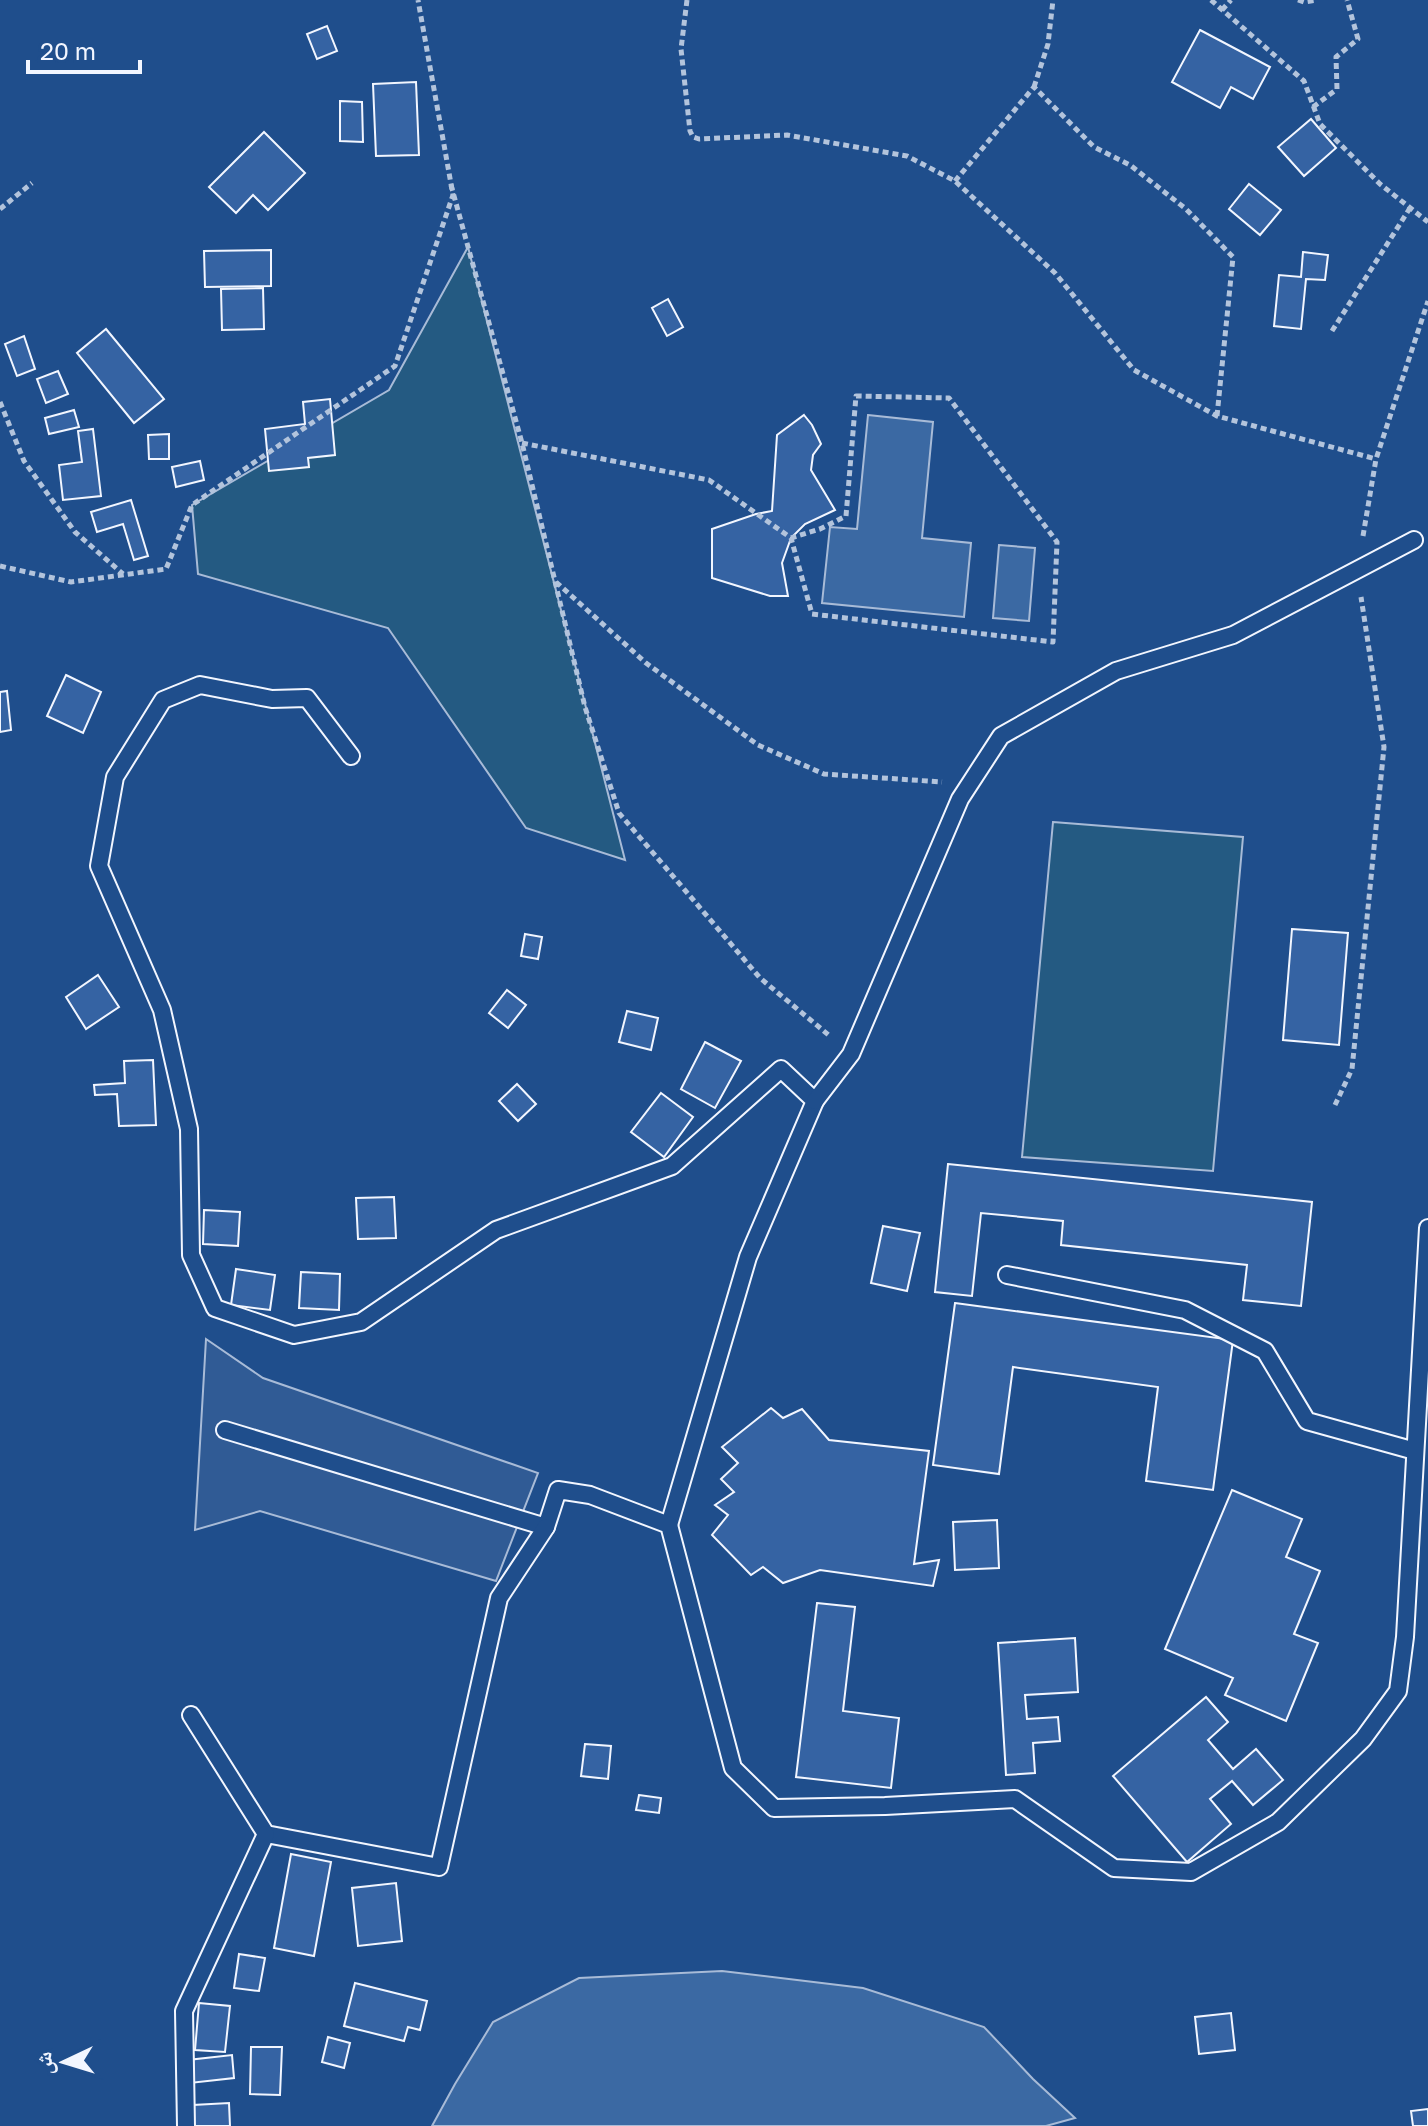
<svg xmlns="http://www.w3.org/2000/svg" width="1428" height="2126" font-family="'Golos Text','Noto Naskh Arabic',sans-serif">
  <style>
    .green { fill: #245a82; stroke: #a8bbd7; stroke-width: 2 }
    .parking { fill: #305b95; stroke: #a8bbd7; stroke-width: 2 }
    .water { fill: #3b69a3; stroke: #a8bbd7; stroke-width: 2 }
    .building { fill: #3563a3; stroke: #f2f6ff; stroke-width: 2 }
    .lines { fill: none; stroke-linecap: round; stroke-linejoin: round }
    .lane-casing { stroke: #f2f6ff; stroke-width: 20 }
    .path { stroke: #b3c4dc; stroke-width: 5; stroke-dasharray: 6 4; stroke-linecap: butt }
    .lane { stroke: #1f4e8c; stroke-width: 16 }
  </style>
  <rect width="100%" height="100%" fill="#1f4e8c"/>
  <g class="green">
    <path d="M468,247l157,613 -99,-32 -138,-200 -190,-54 -6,-69 197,-115z"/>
    <path d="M1053,822l190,15 -30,334 -191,-14z"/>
  </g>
  <path class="parking" d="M206,1339l57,39 275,95 -42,108 -236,-70 -65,19z"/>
  <g class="water">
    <path d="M868,415l65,7 -11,116 49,5 -7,74 -142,-14 8,-76 27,2z"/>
    <path d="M999,545l36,3 -6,73 -36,-3z"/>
    <path d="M722,1971l141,17 121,39 49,52 42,39 -29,8h-614l23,-42 38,-62 86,-44z"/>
  </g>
  <g class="building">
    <path d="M327,26l10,25 -20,8 -10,-25z"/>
    <path d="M1200,30l70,37 -17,32 -22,-12 -11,21 -48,-26z"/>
    <path d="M416,82l3,73 -43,1 -3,-72z"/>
    <path d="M340,101l22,1 1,40 -23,-1z"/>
    <path d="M1311,119l25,29 -32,28 -26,-29z"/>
    <path d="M264,132l41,41 -37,37 -15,-15 -17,18 -27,-26z"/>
    <path d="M1249,184l32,26 -21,25 -31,-26z"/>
    <path d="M271,250v36l-66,1 -1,-36z"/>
    <path d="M1303,252l25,3 -3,25 -19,-1 -5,50 -27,-3 5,-51 22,2z"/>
    <path d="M263,288l1,41 -42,1 -1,-41z"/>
    <path d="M668,299l15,28 -16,9 -15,-28z"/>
    <path d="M106,329l58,70 -30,24 -57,-70z"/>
    <path d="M24,336l11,33 -18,7 -12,-32z"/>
    <path d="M58,371l10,23 -22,9 -9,-24z"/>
    <path d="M330,399l5,56 -27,3 1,9 -40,4 -4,-42 40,-5 -2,-22z"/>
    <path d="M74,410l5,17 -30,7 -4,-16z"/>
    <path d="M804,415l8,10 9,19 -8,11 -2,15 24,40 -30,14 -14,14 -9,25 6,33h-18l-58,-18v-49l44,-15 16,-3 5,-76z"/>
    <path d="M93,429l8,67 -38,4 -4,-35 23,-3 -4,-31z"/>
    <path d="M169,434v25h-20l-1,-24z"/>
    <path d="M200,461l4,19 -28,7 -4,-20z"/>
    <path d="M131,500l17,56 -14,4 -11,-36 -26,8 -6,-20z"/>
    <path d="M66,675l35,17 -18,41 -36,-17z"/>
    <path d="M7,691l4,39 -11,2v-40z"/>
    <path d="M1292,929l56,4 -9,112 -56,-5z"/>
    <path d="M525,934l17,3 -4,22 -17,-3z"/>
    <path d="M98,975l21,32 -33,22 -20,-32z"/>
    <path d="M507,990l19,15 -18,23 -19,-15z"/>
    <path d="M627,1011l31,7 -7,32 -32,-8z"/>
    <path d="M705,1042l36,19 -26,47 -34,-19z"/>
    <path d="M153,1060l3,65 -37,1 -2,-32 -22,1 -1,-10 31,-2 -1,-22z"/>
    <path d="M517,1084l19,20 -18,17 -19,-20z"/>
    <path d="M661,1093l32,24 -29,40 -33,-25z"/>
    <path d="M948,1164l364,38 -11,104 -58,-6 4,-35 -186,-20 2,-24 -82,-8 -9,83 -37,-4z"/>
    <path d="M394,1197l2,41 -38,1 -2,-41z"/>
    <path d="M204,1210l36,2 -2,34 -35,-2z"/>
    <path d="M883,1226l37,7 -13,58 -36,-8z"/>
    <path d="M236,1269l39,6 -5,35 -39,-5z"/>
    <path d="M301,1272l39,2 -1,36 -40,-2z"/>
    <path d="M955,1303l278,37 -20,150 -67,-9 12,-94 -145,-20 -14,107 -66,-9z"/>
    <path d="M771,1408l12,10 19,-9 27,31 100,11 -15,113 25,-4 -6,26 -113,-16 -37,13 -20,-16 -12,8 -39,-40 16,-20 -13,-10 19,-13 -13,-13 17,-16 -16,-16z"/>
    <path d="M1232,1490l70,29 -16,38 34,14 -26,63 24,9 -32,78 -61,-26 8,-17 -68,-29z"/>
    <path d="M997,1520l2,48 -44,2 -2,-48z"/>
    <path d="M817,1603l38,4 -12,104 56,7 -8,70 -95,-11z"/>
    <path d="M1075,1638l3,54 -53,3 2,24 31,-2 2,24 -27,2 2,30 -29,2 -8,-132z"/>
    <path d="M1206,1697l22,25 -20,18 25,29 23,-20 27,31 -30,25 -21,-24 -22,18 21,25 -44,38 -74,-86z"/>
    <path d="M585,1744l26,2 -3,33 -27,-3z"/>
    <path d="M639,1795l22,3 -2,15 -23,-3z"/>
    <path d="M291,1854l40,8 -17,94 -40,-8z"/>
    <path d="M396,1883l6,58 -44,5 -6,-58z"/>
    <path d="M239,1954l26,4 -6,33 -25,-3z"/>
    <path d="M355,1983l72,18 -7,29 -12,-3 -4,14 -60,-15z"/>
    <path d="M199,2003l31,3 -5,46 -30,-2z"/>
    <path d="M1231,2013l4,37 -36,4 -4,-37z"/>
    <path d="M328,2037l22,6 -6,25 -22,-6z"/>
    <path d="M251,2047h31l-2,48 -30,-1z"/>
    <path d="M232,2055l2,23 -44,5 -2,-23z"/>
    <path d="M229,2103l1,23h-37v-21z"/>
    <path d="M1428,2109v17h-15l-2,-15z"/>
  </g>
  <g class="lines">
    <defs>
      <g id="lane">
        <path d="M351,756l-44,-58 -35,1 -72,-14 -37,15 -48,77 -16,89 63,144 27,119 2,126 24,53 79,27 67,-13 135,-92 176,-64 109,-97 34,32 -67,156 -79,268"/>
        <path d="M815,1101l36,-47 109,-255 41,-63 115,-65 117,-36 181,-95"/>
        <path d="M1007,1275l178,35 80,41 42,70 108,30"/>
        <path d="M225,1430l321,97 12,-37 32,5 79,30 64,243 41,40 111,-2 130,-7 99,69 77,4 87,-50 85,-83 35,-48 7,-54 23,-409"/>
        <path d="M191,1715l75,119 173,33 60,-269 47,-71"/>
        <path d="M186,2126l-2,-115 82,-177"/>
      </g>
    </defs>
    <use href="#lane" class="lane-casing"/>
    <g class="path">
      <path d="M687,0l-6,49 9,82 3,6 6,2 88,-4 120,21 48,25 100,92 79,97 83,46 159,43"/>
      <path d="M1211,0l93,81 16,43 60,60 48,38"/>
      <path d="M1298,0l6,2 13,-2"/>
      <path d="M1222,10l9,-10"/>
      <path d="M1034,87l14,-43 5,-44"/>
      <path d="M1313,107l24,-18 -1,-32 22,-18 -11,-39"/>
      <path d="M955,181l79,-94 60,60 36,18 56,44 47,48 -16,159"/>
      <path d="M451,185l71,258 63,264 34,106 141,165 71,59"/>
      <path d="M0,209l32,-26"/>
      <path d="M1332,331l78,-123"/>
      <path d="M0,402l24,59 51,71 48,42"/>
      <path d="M522,443l187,37 82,58 21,76 241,28 4,-100 -108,-144 -93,-2 -10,120 -26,13 -29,9"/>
      <path d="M1363,536l13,-77 52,-158"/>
      <path d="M0,566l71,16 95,-13 26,-64 203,-139 58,-171 -35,-195"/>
      <path d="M556,582l90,81 112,82 66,29 118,8"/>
      <path d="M1335,1105l17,-36 32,-322 -23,-150"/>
    </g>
    <use href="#lane" class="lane"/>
  </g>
  <g transform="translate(64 2062) rotate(266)" stroke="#1f4e8c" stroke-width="6" paint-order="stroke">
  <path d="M0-6L14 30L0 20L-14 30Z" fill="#f2f6ff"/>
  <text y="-12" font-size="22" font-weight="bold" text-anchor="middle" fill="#f2f6ff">ش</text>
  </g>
  <path d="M28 60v12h112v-12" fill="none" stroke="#f2f6ff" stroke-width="4"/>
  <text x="40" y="60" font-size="24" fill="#f2f6ff" stroke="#1f4e8c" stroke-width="6" paint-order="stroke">20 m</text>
</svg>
